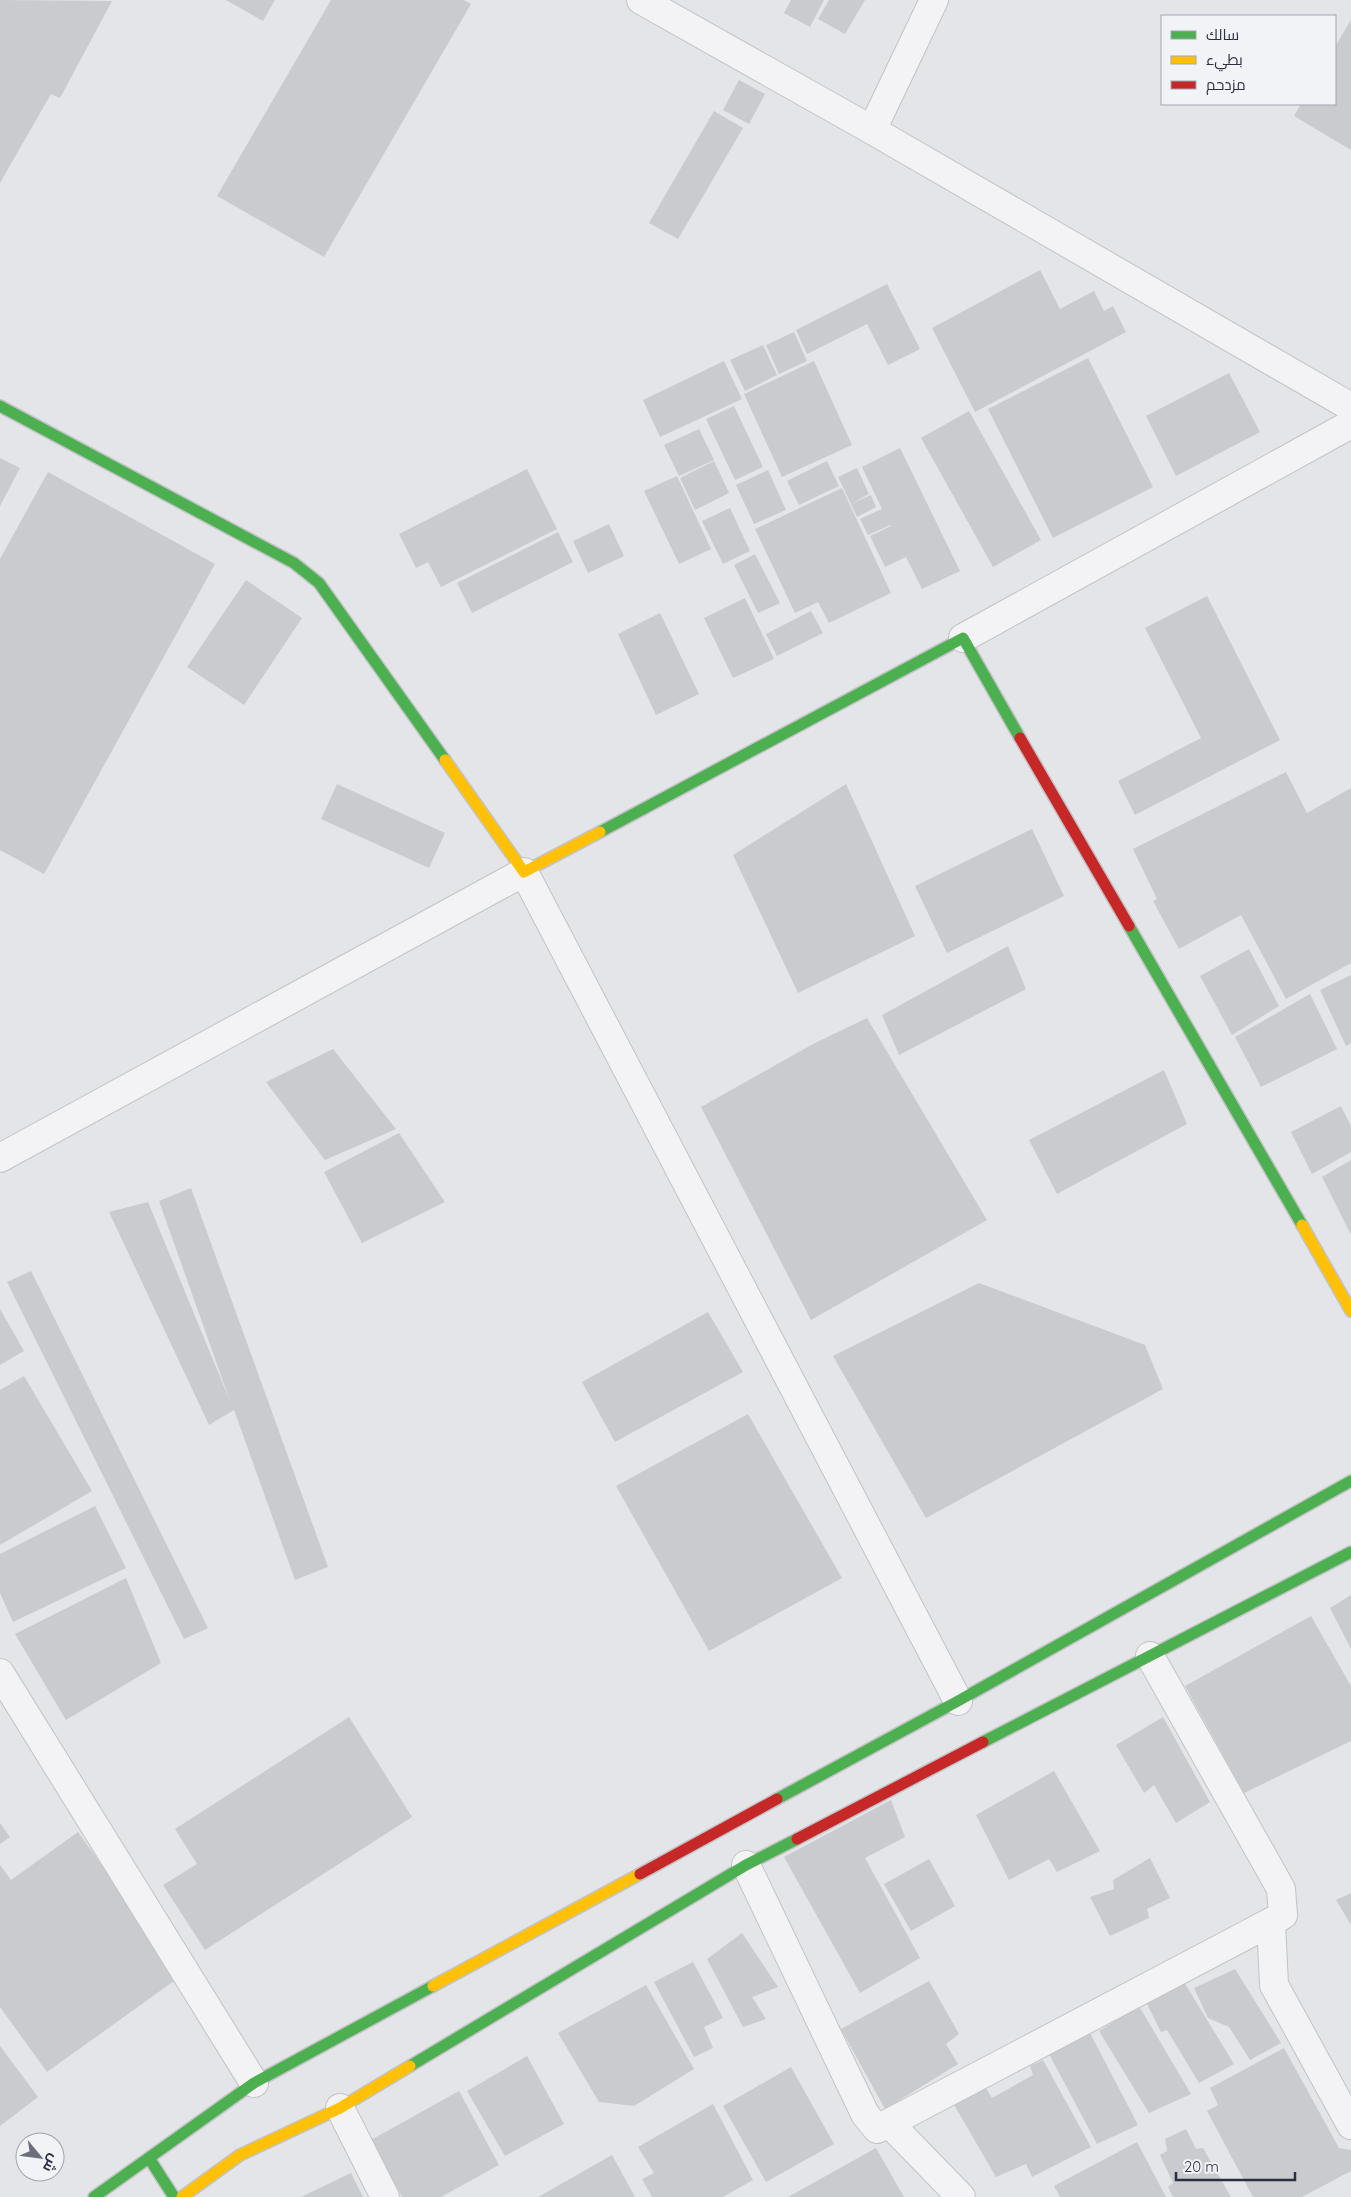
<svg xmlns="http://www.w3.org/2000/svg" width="1351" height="2197" font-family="Quicksand,Cairo,sans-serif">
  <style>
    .building { fill: #cacbcf }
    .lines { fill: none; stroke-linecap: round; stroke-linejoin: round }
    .street-casing { stroke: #c2c3c6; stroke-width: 30 }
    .fast-casing { stroke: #c2c3c6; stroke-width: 14 }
    .slow-casing { stroke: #c2c3c6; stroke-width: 14 }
    .jam-casing { stroke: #c2c3c6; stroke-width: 14 }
    .street { stroke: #f3f3f5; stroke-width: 28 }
    .fast { stroke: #4caf50; stroke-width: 11 }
    .slow { stroke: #ffc107; stroke-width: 11 }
    .jam { stroke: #c62828; stroke-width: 11 }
  </style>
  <rect width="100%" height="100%" fill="#e4e5e8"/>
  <g class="building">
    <path d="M0,0l112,1 -52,97 -9,-4 -51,89z"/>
    <path d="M226,0h49l-12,21z"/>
    <path d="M331,0h133l7,4 -147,253 -107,-61z"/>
    <path d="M791,0h33l-14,27 -26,-14z"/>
    <path d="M829,0h36l-20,34 -27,-15z"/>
    <path d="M1351,20v130l-57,-34 7,-12h34v-57z"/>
    <path d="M739,80l26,14 -16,30 -26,-14z"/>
    <path d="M714,111l29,17 -65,111 -29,-16z"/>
    <path d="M1040,270l20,39 34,-18 10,20 9,-5 13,26 -151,80 -43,-84z"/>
    <path d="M887,284l33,65 -32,16 -21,-41 -60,30 -11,-24z"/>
    <path d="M794,332l13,29 -28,13 -13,-29z"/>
    <path d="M763,345l14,30 -32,16 -15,-31z"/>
    <path d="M1088,358l65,129 -100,51 -65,-129z"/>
    <path d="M724,361l18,38 -82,38 -17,-37z"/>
    <path d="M814,361l38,84 -70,32 -38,-83z"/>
    <path d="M1229,373l31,59 -84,44 -30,-60z"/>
    <path d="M734,406l29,61 -28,13 -29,-61z"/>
    <path d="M969,411l72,129 -48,27 -72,-129z"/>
    <path d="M699,429l15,31 -35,16 -15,-31z"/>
    <path d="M900,448l60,123 -38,18 -16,-32 -21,10 -15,-31 21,-10 -1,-1 -22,10 -8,-16 22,-10 -20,-42z"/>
    <path d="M0,458l20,10 -20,38z"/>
    <path d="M714,461l15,32 -34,17 -15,-32z"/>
    <path d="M827,461l12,25 -40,19 -12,-24z"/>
    <path d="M857,468l12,26 -18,10 -13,-27z"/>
    <path d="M527,469l30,60 -116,58 -13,-25 -12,6 -17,-34z"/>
    <path d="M768,470l18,40 -32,14 -18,-39z"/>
    <path d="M48,472l167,92 -171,310 -44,-24v-291z"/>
    <path d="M677,476l34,73 -32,15 -35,-73z"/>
    <path d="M842,488l49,105 -62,30 -11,-21 -23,11 -40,-84z"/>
    <path d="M871,495l5,12 -19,10 -6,-13z"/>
    <path d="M730,508l20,43 -27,13 -21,-43z"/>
    <path d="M609,524l15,32 -36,17 -15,-32z"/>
    <path d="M558,532l15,30 -101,51 -15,-30z"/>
    <path d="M755,554l25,49 -22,10 -24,-48z"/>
    <path d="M246,580l56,38 -58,87 -57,-38z"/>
    <path d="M1207,596l73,144 -145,75 -17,-34 83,-43 -56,-110z"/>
    <path d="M745,598l29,61 -41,19 -29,-60z"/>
    <path d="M811,611l12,22 -46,23 -11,-22z"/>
    <path d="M660,613l39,81 -43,21 -38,-81z"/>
    <path d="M1286,772l21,41 44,-25v175l-65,36 -45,-84 -62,34 -26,-48 4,-2 -24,-50z"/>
    <path d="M337,784l108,49 -16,35 -108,-49z"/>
    <path d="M846,784l69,152 -117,57 -65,-138z"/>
    <path d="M1032,829l32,67 -117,57 -32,-67z"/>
    <path d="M1008,946l18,43 -127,66 -17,-40z"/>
    <path d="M1249,949l30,57 -47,29 -32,-59z"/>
    <path d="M1351,975v68l-5,3 -26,-56z"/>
    <path d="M1310,994l27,55 -76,38 -26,-50z"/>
    <path d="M867,1018l120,202 -176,100 -110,-213 112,-63z"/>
    <path d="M333,1049l63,80 -71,31 -59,-78z"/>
    <path d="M1164,1070l23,54 -130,70 -28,-54z"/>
    <path d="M1341,1106l10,20v26l-39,22 -21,-42z"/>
    <path d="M399,1133l46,69 -83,41 -38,-71z"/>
    <path d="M1351,1160v75l-29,-58z"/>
    <path d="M191,1188l137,379 -33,13 -61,-170 -25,15 -100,-213 39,-10 82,199 -71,-200z"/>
    <path d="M31,1271l177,357 -24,11 -177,-357z"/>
    <path d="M979,1283l166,62 18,44 -237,129 -93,-162z"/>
    <path d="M0,1309l24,42 -24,14z"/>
    <path d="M708,1312l35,60 -128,70 -33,-60z"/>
    <path d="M24,1376l68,115 -92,54v-155z"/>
    <path d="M748,1414l94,164 -133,73 -93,-165z"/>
    <path d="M95,1506l31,62 -113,54 -13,-29v-39z"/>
    <path d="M126,1578l35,85 -95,57 -51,-86z"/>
    <path d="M1351,1595v54l-21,-41z"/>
    <path d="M1311,1616l40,70v55l-107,52 -59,-107z"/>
    <path d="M349,1717l63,100 -207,133 -42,-65 34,-21 -22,-35z"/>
    <path d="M1163,1717l47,85 -34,21 -22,-38 -10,8 -28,-48z"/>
    <path d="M1054,1771l46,80 -43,21 -8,-13 -40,21 -33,-65z"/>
    <path d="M891,1800l14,37 -40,21 55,100 -60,35 -76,-136z"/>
    <path d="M0,1823l10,14 -10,7z"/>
    <path d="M78,1832l103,144 -134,96 -47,-65v-142l11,15z"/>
    <path d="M1150,1858l20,40 -23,11 2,9 -39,18 -20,-39 24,-8 -1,-9z"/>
    <path d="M929,1859l26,47 -44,25 -27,-47z"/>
    <path d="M1351,1893v32l-15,-25z"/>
    <path d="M742,1933l36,54 -26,10 14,22 -23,8 -36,-68z"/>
    <path d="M693,1962l30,56 -19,9 9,21 -19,9 -40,-75z"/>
    <path d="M1235,1969l46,74 -31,17 -21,-33 -21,-9 -14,-30z"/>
    <path d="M929,1981l30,53 -13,10 12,20 -73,45 -44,-80z"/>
    <path d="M1184,1982l50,82 -35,19 -32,-53 -6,2 -15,-30z"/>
    <path d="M646,1985l48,84 -60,37 -35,-4 -41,-69z"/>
    <path d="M1139,2006l52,88 -42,19 -50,-82z"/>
    <path d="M1090,2033l48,92 -41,19 -48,-90z"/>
    <path d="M0,2046l38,51 -38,29z"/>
    <path d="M1284,2048l55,100 12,2v21l-49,26h-49l-46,-86 11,-6 -8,-17z"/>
    <path d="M527,2056l37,68 -59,32 -38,-65z"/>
    <path d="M1043,2060l48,87 -59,30 -6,-13 -30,13 -43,-74 32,-16 7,11 41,-23 -3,-9z"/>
    <path d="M791,2067l43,77 -68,38 -43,-76z"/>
    <path d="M459,2091l40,74 -58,32h-39l-31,-57z"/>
    <path d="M713,2104l40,76 -30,17h-71l-10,-18 12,-6 -16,-26z"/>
    <path d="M1186,2129l10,20 7,-1 28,49h-58l-5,-10 5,-4 -13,-28 7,-4 -2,-12z"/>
    <path d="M1137,2142l29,55h-106l-6,-11z"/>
    <path d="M876,2148l28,49h-116z"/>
    <path d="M612,2155l23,42h-97z"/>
    <path d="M351,2173l12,24h-62z"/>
  </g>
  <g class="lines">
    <defs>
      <g id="street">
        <path d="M641,0l231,130 479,277"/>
        <path d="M872,130l62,-130"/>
        <path d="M963,638l388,-214"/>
        <path d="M0,1158l524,-286 434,829"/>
        <path d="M1150,1656l131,233 2,26 -12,7 3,63 77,140"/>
        <path d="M0,1673l254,410"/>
        <path d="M746,1865l119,249 12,15 12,-6 72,74"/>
        <path d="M340,2108l45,89"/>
        <path d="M889,2123l382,-201"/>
      </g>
      <g id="fast">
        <path d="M0,406l294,157 25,20 126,177"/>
        <path d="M600,832l363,-194 57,100"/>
        <path d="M1129,926l173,299"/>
        <path d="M983,1742l368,-190"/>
        <path d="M777,1799l181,-98 393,-220"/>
        <path d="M410,2066l336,-201 51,-26"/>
        <path d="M149,2158l25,39"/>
        <path d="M94,2197l160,-114 179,-97"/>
      </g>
      <g id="slow">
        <path d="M445,760l79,112 76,-40"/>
        <path d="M1302,1225l49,86"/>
        <path d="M433,1986l207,-112"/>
        <path d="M182,2197l58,-42 100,-47 70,-42"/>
      </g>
      <g id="jam">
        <path d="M1020,738l109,188"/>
        <path d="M797,1839l186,-97"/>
        <path d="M640,1874l137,-75"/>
      </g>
    </defs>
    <use href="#street" class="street-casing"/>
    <use href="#fast" class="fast-casing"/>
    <use href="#slow" class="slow-casing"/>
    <use href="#jam" class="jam-casing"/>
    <use href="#street" class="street"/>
    <use href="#fast" class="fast"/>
    <use href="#slow" class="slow"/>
    <use href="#jam" class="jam"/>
  </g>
  <rect x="1161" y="15" width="175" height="90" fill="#f2f3f7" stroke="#a2a5af"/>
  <rect x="1171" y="31" width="25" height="8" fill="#4caf50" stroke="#a2a5af"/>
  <text x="1206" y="40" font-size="15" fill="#2a2f42">سالك</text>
  <rect x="1171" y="56" width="25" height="8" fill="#ffc107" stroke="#a2a5af"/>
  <text x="1206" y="65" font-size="15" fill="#2a2f42">بطيء</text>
  <rect x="1171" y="81" width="25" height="8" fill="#c62828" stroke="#a2a5af"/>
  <text x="1206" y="90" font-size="15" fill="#2a2f42">مزدحم</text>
  <g transform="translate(40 2157) rotate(119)"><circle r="24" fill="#f2f3f7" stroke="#a2a5af"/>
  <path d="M0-4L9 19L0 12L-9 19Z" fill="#6b6f7c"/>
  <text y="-8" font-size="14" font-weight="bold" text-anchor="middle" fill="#2a2f42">ش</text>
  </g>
  <path d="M1176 2172v8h119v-8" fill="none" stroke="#2a2f42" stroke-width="2.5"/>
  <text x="1184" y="2172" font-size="15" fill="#2a2f42" stroke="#f2f3f7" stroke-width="4" paint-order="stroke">20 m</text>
</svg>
